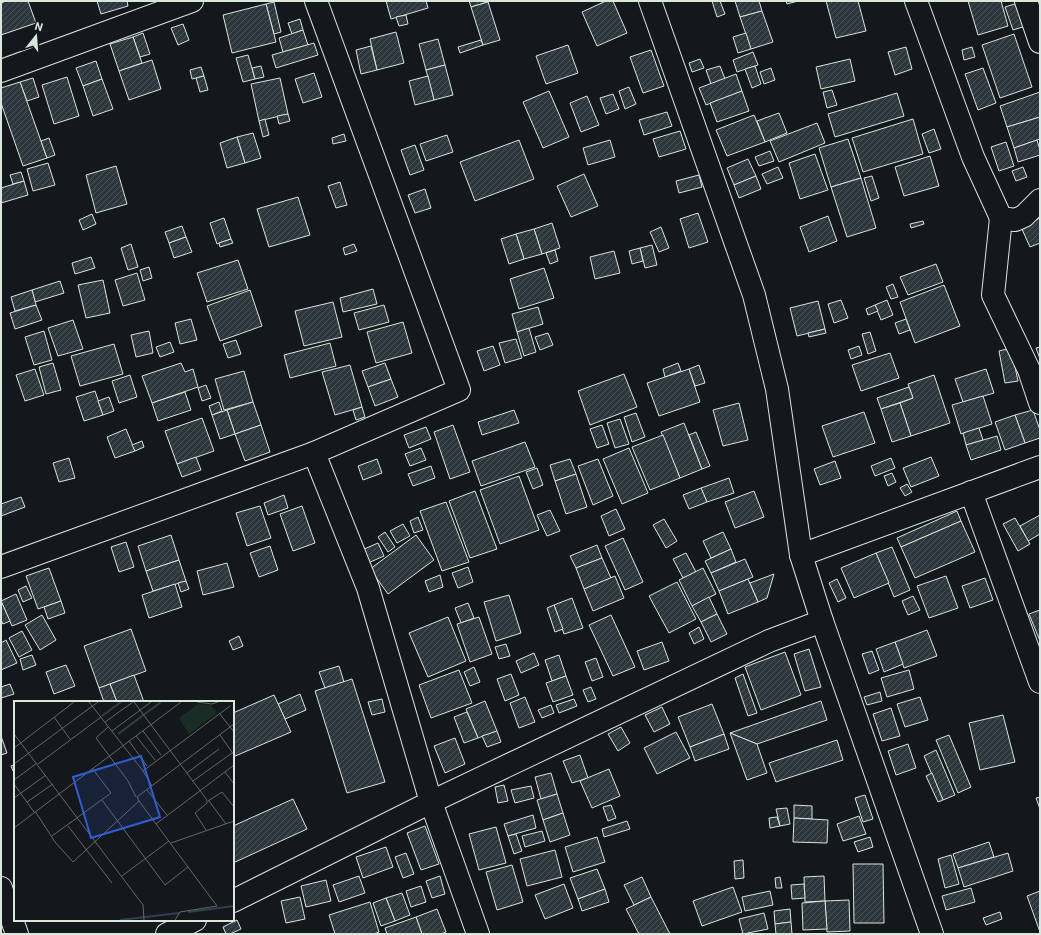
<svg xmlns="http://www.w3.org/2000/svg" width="1041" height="935" font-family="Roboto,sans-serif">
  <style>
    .building { fill: url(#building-hatch); stroke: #d8e6dc }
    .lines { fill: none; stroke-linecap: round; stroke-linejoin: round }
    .minor-casing { stroke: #d8e6dc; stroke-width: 24 }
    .minor { stroke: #14181c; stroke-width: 22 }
    .inset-river { fill: none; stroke: #2f3f4d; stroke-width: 2 }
    .inset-road { fill: none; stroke: #626a69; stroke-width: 1 }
    .view { fill: #305dd8; fill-opacity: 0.15; stroke: #305dd8; stroke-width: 2 }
    .inset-edge { fill: none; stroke: #d8e6dc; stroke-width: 2 }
  </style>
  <defs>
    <pattern id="building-hatch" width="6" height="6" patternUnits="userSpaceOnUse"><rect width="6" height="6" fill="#2c363c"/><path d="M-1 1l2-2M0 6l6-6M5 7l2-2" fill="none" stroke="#4a5358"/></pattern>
  </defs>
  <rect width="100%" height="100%" fill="#14181c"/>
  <g class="building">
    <path d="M6,1h22l8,22 -35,12v-32z"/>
    <path d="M97,1h30l1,5 -27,8z"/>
    <path d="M386,1h40l2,7 -37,11z"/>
    <path d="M469,1h19v1l-17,5z"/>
    <path d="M606,1h7l14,32 -30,13 -15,-34z"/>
    <path d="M712,1h8l5,13 -8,3z"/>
    <path d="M735,1h24l3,10 -22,6z"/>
    <path d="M786,1h12l-11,3z"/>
    <path d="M826,1h32l8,30 -30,7z"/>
    <path d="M968,1h33l7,25 -30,9z"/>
    <path d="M274,2l7,30 -7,2 -8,-30z"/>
    <path d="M488,2l12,38 -17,5 -12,-38z"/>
    <path d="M1018,3l8,23 -13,4 -8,-23z"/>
    <path d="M266,4l10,38 -44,11 -9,-38z"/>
    <path d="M762,11l11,31 -22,7 -11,-32z"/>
    <path d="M406,15l2,9 -9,2 -3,-9z"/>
    <path d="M300,19l3,11 -11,4 -4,-11z"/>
    <path d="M183,24l6,16 -11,5 -7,-17z"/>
    <path d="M303,30l5,15 -25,7 -4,-14z"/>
    <path d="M396,32l8,31 -27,7 -7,-31z"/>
    <path d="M143,33l7,21 -10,3 -7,-20z"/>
    <path d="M746,33l5,16 -13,4 -5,-16z"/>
    <path d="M1014,34l18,53 -32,11 -18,-53z"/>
    <path d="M133,37l9,26 -23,8 -9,-27z"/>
    <path d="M438,39l7,26 -19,5 -7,-26z"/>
    <path d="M481,40l2,5 -23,8 -2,-6z"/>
    <path d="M314,43l4,12 -42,13 -4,-13z"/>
    <path d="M568,45l10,28 -32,11 -10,-28z"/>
    <path d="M371,46l6,24 -16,4 -5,-24z"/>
    <path d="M906,47l6,22 -17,6 -7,-23z"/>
    <path d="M972,47l3,10 -11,3 -2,-10z"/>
    <path d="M651,50l13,36 -21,7 -13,-36z"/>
    <path d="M753,52l5,13 -21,7 -4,-12z"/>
    <path d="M248,55l7,24 -12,3 -7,-24z"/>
    <path d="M700,59l4,9 -12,4 -3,-9z"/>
    <path d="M850,59l5,22 -34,8 -5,-22z"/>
    <path d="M152,60l9,29 -32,11 -10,-29z"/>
    <path d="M96,61l6,18 -19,7 -7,-18z"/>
    <path d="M445,65l8,30 -19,5 -8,-30z"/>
    <path d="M261,66l3,11 -9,2 -3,-11z"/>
    <path d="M720,66l5,13 -14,5 -5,-14z"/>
    <path d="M755,66l6,18 -9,4 -7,-19z"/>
    <path d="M201,67l3,9 -12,3 -2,-9z"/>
    <path d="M771,68l4,12 -11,4 -4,-12z"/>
    <path d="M983,68l13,35 -18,7 -13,-36z"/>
    <path d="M314,73l8,24 -19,6 -8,-24z"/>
    <path d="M736,74l6,17 -36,14 -7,-17z"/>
    <path d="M204,76l4,14 -8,2 -4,-14z"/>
    <path d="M428,76l6,24 -19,5 -6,-24z"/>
    <path d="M67,77l12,39 -25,8 -12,-39z"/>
    <path d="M33,78l6,19 -12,4 -7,-19z"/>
    <path d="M280,78l8,36 -29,7 -8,-37z"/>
    <path d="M102,79l11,30 -20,7 -10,-30z"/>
    <path d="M20,82l27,76 -24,8 -22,-63v-15z"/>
    <path d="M629,87l7,17 -11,5 -6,-18z"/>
    <path d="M832,90l5,15 -10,3 -4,-16z"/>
    <path d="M549,91l20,46 -26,11 -20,-46z"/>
    <path d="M742,91l7,20 -32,11 -7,-19z"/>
    <path d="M1040,92v25l-33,10 -7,-21z"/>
    <path d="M897,93l7,23 -69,21 -7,-23z"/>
    <path d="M613,94l6,15 -13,5 -6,-16z"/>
    <path d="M587,96l12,29 -18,7 -11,-29z"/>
    <path d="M667,112l5,14 -28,9 -5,-15z"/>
    <path d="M779,113l8,20 -22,9 -8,-21z"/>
    <path d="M288,114l2,7 -11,3 -2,-8z"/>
    <path d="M754,115l11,27 -38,14 -11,-26z"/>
    <path d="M1040,117v22l-26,9 -7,-21z"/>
    <path d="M265,119l4,16 -6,2 -4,-16z"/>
    <path d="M913,119l10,35 -60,18 -11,-34z"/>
    <path d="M817,123l8,20 -46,19 -9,-21z"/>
    <path d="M934,129l7,20 -12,4 -7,-19z"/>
    <path d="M680,131l6,18 -27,8 -6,-18z"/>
    <path d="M253,133l8,25 -16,5 -8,-26z"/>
    <path d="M344,134l2,7 -13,3 -1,-6z"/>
    <path d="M447,135l6,17 -27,9 -6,-17z"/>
    <path d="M237,137l8,26 -18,5 -7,-25z"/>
    <path d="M49,138l6,17 -8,3 -6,-17z"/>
    <path d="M848,139l13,39 -30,9 -12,-39z"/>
    <path d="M519,140l15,39 -59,22 -15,-39z"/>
    <path d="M610,140l5,17 -27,8 -5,-17z"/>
    <path d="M1037,140l3,10v5l-22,7 -4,-14z"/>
    <path d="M1006,142l8,24 -15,5 -8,-24z"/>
    <path d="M415,145l9,25 -14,5 -9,-25z"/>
    <path d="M770,151l4,10 -15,5 -4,-9z"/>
    <path d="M815,154l13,36 -28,9 -11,-36z"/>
    <path d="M930,156l9,30 -35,10 -9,-29z"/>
    <path d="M748,159l8,17 -22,9 -7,-17z"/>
    <path d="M48,163l7,22 -22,6 -6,-22z"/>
    <path d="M116,166l11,38 -31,9 -10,-38z"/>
    <path d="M778,167l5,11 -16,6 -5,-10z"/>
    <path d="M1023,167l4,10 -11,4 -4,-10z"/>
    <path d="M21,172l3,9 -11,3 -3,-9z"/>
    <path d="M584,174l14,32 -27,11 -14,-31z"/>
    <path d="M699,175l3,12 -23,6 -3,-12z"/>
    <path d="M756,176l5,13 -22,9 -5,-13z"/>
    <path d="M872,176l7,22 -8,3 -7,-23z"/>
    <path d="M861,178l15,50 -29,9 -16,-50z"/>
    <path d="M24,181l4,14 -27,8v-15z"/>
    <path d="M340,182l7,23 -11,3 -8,-22z"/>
    <path d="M425,189l6,19 -16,5 -7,-18z"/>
    <path d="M298,197l12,38 -41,12 -12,-38z"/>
    <path d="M698,213l10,29 -19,6 -9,-29z"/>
    <path d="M92,214l4,10 -13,6 -4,-10z"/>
    <path d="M828,216l9,25 -28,11 -9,-25z"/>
    <path d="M224,218l7,21 -14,5 -7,-21z"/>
    <path d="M1040,218v25l-10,4 -9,-20z"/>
    <path d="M923,221l1,3 -13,4 -1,-4z"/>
    <path d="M552,223l8,25 -18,6 -8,-25z"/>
    <path d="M182,226l4,11 -17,6 -4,-11z"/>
    <path d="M661,227l8,21 -10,4 -9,-20z"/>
    <path d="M534,229l8,25 -18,5 -8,-25z"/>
    <path d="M516,234l8,25 -15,5 -8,-25z"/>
    <path d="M186,237l6,15 -18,6 -5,-15z"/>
    <path d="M231,239l2,4 -13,4 -1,-4z"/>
    <path d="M131,244l7,23 -10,3 -7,-22z"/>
    <path d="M354,244l3,7 -12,4 -2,-7z"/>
    <path d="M652,245l5,20 -12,3 -5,-20z"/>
    <path d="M640,248l3,13 -11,3 -3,-13z"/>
    <path d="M555,250l3,11 -8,3 -4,-11z"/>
    <path d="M614,251l6,22 -25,6 -5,-22z"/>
    <path d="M91,257l4,11 -20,6 -3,-11z"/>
    <path d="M238,260l10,29 -41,13 -10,-29z"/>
    <path d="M936,264l7,18 -35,13 -8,-18z"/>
    <path d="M149,267l3,11 -9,3 -3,-11z"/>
    <path d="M544,268l10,30 -35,11 -9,-30z"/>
    <path d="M137,273l8,27 -22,6 -8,-26z"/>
    <path d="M103,280l7,33 -24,5 -8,-33z"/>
    <path d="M60,281l4,12 -29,9 -3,-12z"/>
    <path d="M893,284l5,13 -7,2 -5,-12z"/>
    <path d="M944,285l16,41 -45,17 -15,-41z"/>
    <path d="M373,289l4,15 -34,8 -3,-14z"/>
    <path d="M32,290l4,15 -21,6 -4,-14z"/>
    <path d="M250,290l12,36 -42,15 -13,-35z"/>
    <path d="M841,300l7,18 -14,5 -6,-19z"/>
    <path d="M887,300l6,15 -12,5 -6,-15z"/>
    <path d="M818,301l7,28 -28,7 -7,-28z"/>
    <path d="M333,302l9,35 -38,9 -9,-35z"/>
    <path d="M36,305l6,15 -27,9 -5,-16z"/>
    <path d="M384,305l5,17 -30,8 -5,-17z"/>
    <path d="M875,305l3,6 -10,4 -2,-6z"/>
    <path d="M538,307l5,17 -26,8 -5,-18z"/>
    <path d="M191,319l6,21 -17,4 -5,-21z"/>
    <path d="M906,319l4,11 -11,4 -4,-11z"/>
    <path d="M73,320l10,29 -25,7 -10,-28z"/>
    <path d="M403,322l9,31 -36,10 -9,-31z"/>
    <path d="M529,328l7,24 -12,4 -7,-24z"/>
    <path d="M825,329l1,4 -17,4 -1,-4z"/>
    <path d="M44,331l8,29 -18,5 -9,-28z"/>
    <path d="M149,331l4,22 -17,4 -5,-22z"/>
    <path d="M870,332l6,19 -8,3 -6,-20z"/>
    <path d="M548,333l5,12 -13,5 -5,-13z"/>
    <path d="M516,339l6,19 -17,5 -6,-20z"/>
    <path d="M236,340l5,14 -13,4 -5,-14z"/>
    <path d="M170,342l4,10 -14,5 -4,-10z"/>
    <path d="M330,343l6,23 -46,12 -6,-23z"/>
    <path d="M114,344l9,30 -43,12 -9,-30z"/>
    <path d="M493,346l7,19 -16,6 -7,-20z"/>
    <path d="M859,346l3,9 -11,4 -3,-9z"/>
    <path d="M1040,347v12l-4,-11z"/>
    <path d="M1011,348l7,33 -13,2 -6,-32z"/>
    <path d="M890,353l9,25 -38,13 -9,-26z"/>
    <path d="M53,363l8,27 -15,4 -7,-27z"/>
    <path d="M181,363l4,9 8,-3 5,18 -46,16 -10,-27z"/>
    <path d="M385,363l6,16 -23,8 -6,-16z"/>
    <path d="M678,363l3,8 -16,6 -2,-8z"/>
    <path d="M350,365l12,42 -27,8 -13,-43z"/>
    <path d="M699,365l6,18 -10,3 -6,-17z"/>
    <path d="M35,369l9,26 -19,6 -9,-26z"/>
    <path d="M689,369l11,33 -41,14 -12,-33z"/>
    <path d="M986,369l8,24 -31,9 -8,-23z"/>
    <path d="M244,371l9,31 -29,8 -9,-31z"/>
    <path d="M624,374l13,33 -47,18 -12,-34z"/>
    <path d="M130,375l7,22 -18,6 -7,-22z"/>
    <path d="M934,375l16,48 -39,13 -11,-33 13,-5 -5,-14z"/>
    <path d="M391,379l7,18 -23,9 -7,-19z"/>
    <path d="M206,385l5,13 -9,3 -4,-13z"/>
    <path d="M909,387l4,11 -32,11 -4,-11z"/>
    <path d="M95,391l8,24 -19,6 -8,-24z"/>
    <path d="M185,392l6,18 -33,11 -6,-18z"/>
    <path d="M983,396l9,28 -31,10 -9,-29z"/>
    <path d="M109,397l5,14 -11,4 -5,-14z"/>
    <path d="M219,402l3,9 -10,4 -3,-9z"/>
    <path d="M253,402l8,23 -26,9 -8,-24z"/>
    <path d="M739,403l9,37 -25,6 -10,-36z"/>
    <path d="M900,403l11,33 -19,6 -11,-33z"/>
    <path d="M362,407l3,10 -9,3 -3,-10z"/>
    <path d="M227,410l8,24 -15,5 -8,-24z"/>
    <path d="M514,410l5,13 -37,12 -4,-13z"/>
    <path d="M1033,410l7,20v8l-15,5 -10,-28z"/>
    <path d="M864,412l11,31 -42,14 -11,-31z"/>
    <path d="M636,413l9,24 -13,5 -8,-25z"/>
    <path d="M1015,415l10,28 -20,7 -10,-28z"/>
    <path d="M202,418l12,33 -37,13 -12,-33z"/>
    <path d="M620,419l9,25 -14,4 -8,-25z"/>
    <path d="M684,423l18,46 -22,9 -19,-46z"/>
    <path d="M261,425l9,27 -25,9 -10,-27z"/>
    <path d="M453,425l17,47 -20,7 -16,-47z"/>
    <path d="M602,425l7,19 -12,4 -7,-19z"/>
    <path d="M426,427l5,12 -22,9 -5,-13z"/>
    <path d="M979,428l4,12 -17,5 -3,-12z"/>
    <path d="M126,429l9,22 -20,7 -8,-21z"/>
    <path d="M696,432l14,34 -8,3 -13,-34z"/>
    <path d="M663,435l17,43 -30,12 -18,-43z"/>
    <path d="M997,436l4,14 -30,10 -5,-15z"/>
    <path d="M142,441l2,6 -9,4 -3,-6z"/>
    <path d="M525,442l10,25 -54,19 -9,-25z"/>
    <path d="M421,448l5,12 -16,6 -5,-12z"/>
    <path d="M629,448l19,45 -26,11 -19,-45z"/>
    <path d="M196,457l5,13 -19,7 -5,-13z"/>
    <path d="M931,457l8,19 -28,11 -8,-19z"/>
    <path d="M69,458l6,20 -16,4 -6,-19z"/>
    <path d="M891,458l4,10 -20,8 -4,-10z"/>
    <path d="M377,459l5,14 -19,7 -5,-14z"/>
    <path d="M570,459l6,15 -21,7 -5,-16z"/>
    <path d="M598,459l15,37 -20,9 -15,-39z"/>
    <path d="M835,461l6,17 -21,7 -6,-16z"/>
    <path d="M431,466l4,12 -22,8 -5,-12z"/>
    <path d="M537,468l6,17 -10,4 -7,-17z"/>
    <path d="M892,473l4,9 -8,4 -4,-10z"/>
    <path d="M576,474l11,33 -21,7 -11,-33z"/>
    <path d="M519,476l20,54 -39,14 -20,-54z"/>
    <path d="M729,478l5,15 -27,9 -6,-14z"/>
    <path d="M907,484l5,8 -7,4 -5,-8z"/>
    <path d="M701,488l6,14 -18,7 -6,-14z"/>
    <path d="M475,491l22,58 -27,9 -21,-57z"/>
    <path d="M754,491l10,26 -29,11 -10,-26z"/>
    <path d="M284,495l4,13 -20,7 -4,-12z"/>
    <path d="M21,497l4,10 -24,9v-12z"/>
    <path d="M446,502l23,60 -27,9 -22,-60z"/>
    <path d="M260,506l11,32 -24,8 -11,-33z"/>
    <path d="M302,506l13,37 -22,8 -13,-37z"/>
    <path d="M616,509l9,20 -16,7 -8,-20z"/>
    <path d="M550,510l10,21 -13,5 -10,-21z"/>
    <path d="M957,511l4,10 -60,26 -4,-9z"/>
    <path d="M1040,515v19l-12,7 -8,-15z"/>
    <path d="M418,517l5,13 -9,3 -4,-12z"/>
    <path d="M1015,518l15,26 -12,7 -15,-27z"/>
    <path d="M664,519l13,22 -11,7 -13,-23z"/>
    <path d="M961,521l14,31 -60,26 -14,-31z"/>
    <path d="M403,524l7,12 -13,7 -7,-12z"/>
    <path d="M385,532l10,15 -7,5 -10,-15z"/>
    <path d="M723,532l8,17 -20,9 -8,-17z"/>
    <path d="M171,535l8,25 -33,11 -8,-25z"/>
    <path d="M416,535l18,25 -46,34 -18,-25z"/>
    <path d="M623,538l20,44 -18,8 -20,-44z"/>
    <path d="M126,542l8,25 -15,5 -8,-25z"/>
    <path d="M378,543l6,13 -16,7 -6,-13z"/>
    <path d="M597,545l5,13 -26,10 -6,-12z"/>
    <path d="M270,546l8,24 -19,7 -9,-24z"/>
    <path d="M892,547l18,43 -16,7 -18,-44z"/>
    <path d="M731,549l5,13 -25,11 -6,-12z"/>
    <path d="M686,553l10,19 -13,6 -10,-19z"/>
    <path d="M876,553l13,30 -35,15 -13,-30z"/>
    <path d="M602,558l9,20 -27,11 -8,-21z"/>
    <path d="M745,559l8,18 -34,14 -8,-18z"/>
    <path d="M179,560l7,21 -33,10 -7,-20z"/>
    <path d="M227,563l7,24 -31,8 -6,-24z"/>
    <path d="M468,567l5,15 -15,6 -6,-15z"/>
    <path d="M49,568l12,33 -23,8 -12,-33z"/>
    <path d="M703,568l13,26 -24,12 -13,-26z"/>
    <path d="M774,574l-7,24 -9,4 -8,-19z"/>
    <path d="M440,575l3,12 -14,5 -4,-11z"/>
    <path d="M615,576l9,22 -31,13 -9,-22z"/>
    <path d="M946,576l12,32 -29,10 -12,-32z"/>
    <path d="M985,578l8,22 -23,8 -8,-22z"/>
    <path d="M748,579l10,23 -30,12 -9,-23z"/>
    <path d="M837,579l9,19 -8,4 -9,-19z"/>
    <path d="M186,581l3,8 -8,3 -3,-9z"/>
    <path d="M677,582l19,37 -27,14 -20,-37z"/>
    <path d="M175,584l7,23 -33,11 -7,-23z"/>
    <path d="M26,586l6,12 -9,4 -5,-12z"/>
    <path d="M16,594l11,26 -15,6 -11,-25z"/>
    <path d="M509,595l12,38 -25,8 -12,-39z"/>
    <path d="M913,596l7,14 -12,5 -6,-14z"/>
    <path d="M709,597l8,17 -16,8 -9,-16z"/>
    <path d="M572,598l11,30 -19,6 -10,-29z"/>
    <path d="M1,601l9,20 -7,3 -2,-4z"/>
    <path d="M61,601l4,12 -17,6 -4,-12z"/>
    <path d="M468,603l6,15 -13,5 -6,-15z"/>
    <path d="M554,605l9,24 -8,3 -8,-24z"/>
    <path d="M1040,610v31l-11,-27z"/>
    <path d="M717,614l10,20 -16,8 -10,-20z"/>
    <path d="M42,615l14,25 -16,10 -15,-25z"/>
    <path d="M611,615l24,52 -22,9 -24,-51z"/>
    <path d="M448,617l18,44 -38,16 -19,-44z"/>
    <path d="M479,617l13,37 -22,8 -13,-38z"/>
    <path d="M699,627l5,12 -10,5 -5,-11z"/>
    <path d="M131,629l15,42 -47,17 -15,-42z"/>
    <path d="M927,630l10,26 -33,12 -9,-26z"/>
    <path d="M22,631l10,19 -13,7 -10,-19z"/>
    <path d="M239,636l4,10 -10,4 -4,-9z"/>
    <path d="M6,640l11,23 -16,7v-27z"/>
    <path d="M662,642l7,19 -25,9 -7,-19z"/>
    <path d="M895,642l8,22 -19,8 -8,-23z"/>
    <path d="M506,644l4,12 -11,3 -4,-12z"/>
    <path d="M809,649l12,38 -16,4 -11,-37z"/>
    <path d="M872,651l7,19 -10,4 -7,-20z"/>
    <path d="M785,652l16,43 -40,15 -16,-43z"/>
    <path d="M534,653l5,12 -18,8 -5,-12z"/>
    <path d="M32,655l4,10 -13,5 -3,-11z"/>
    <path d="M559,655l7,21 -14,5 -7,-21z"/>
    <path d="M596,658l7,19 -11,4 -7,-19z"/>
    <path d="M66,665l9,21 -21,8 -8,-22z"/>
    <path d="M339,666l5,16 -19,6 -6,-16z"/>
    <path d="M474,667l6,15 -10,4 -6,-14z"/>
    <path d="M459,670l13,33 -41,15 -12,-33z"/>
    <path d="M909,670l5,19 -27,8 -6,-19z"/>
    <path d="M511,674l8,21 -14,6 -8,-22z"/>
    <path d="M743,674l14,39 -9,3 -13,-38z"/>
    <path d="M134,675l10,27h-27l-7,-18z"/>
    <path d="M566,676l7,19 -20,7 -7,-19z"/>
    <path d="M352,679l33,103 -38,11 -32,-102z"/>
    <path d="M10,684l4,10 -13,4v-11z"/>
    <path d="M110,684l7,18h-13l-5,-14z"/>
    <path d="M591,687l5,12 -8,3 -5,-12z"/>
    <path d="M880,692l2,9 -15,4 -3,-8z"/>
    <path d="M300,694l6,16 -21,9 -7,-15z"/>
    <path d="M274,695l17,37 -58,25v-44z"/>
    <path d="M525,697l10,25 -16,6 -9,-25z"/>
    <path d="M920,697l8,23 -23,7 -8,-23z"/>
    <path d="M382,699l3,13 -13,3 -4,-13z"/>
    <path d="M574,699l3,7 -18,7 -3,-8z"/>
    <path d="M485,701l12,30 -19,7 -12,-29z"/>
    <path d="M821,701l6,19 -70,24 -27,-11z"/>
    <path d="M712,704l12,30 -34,13 -12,-30z"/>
    <path d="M551,705l3,8 -12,5 -4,-8z"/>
    <path d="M662,707l8,17 -16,8 -9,-17z"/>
    <path d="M891,708l9,28 -18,5 -9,-27z"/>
    <path d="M467,712l11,26 -14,5 -10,-26z"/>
    <path d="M1003,715l12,47 -35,8 -11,-47z"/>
    <path d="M621,727l9,16 -12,8 -10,-17z"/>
    <path d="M497,731l4,11 -14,5 -5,-11z"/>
    <path d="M676,732l14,26 -33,16 -13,-26z"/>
    <path d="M730,733l27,11 10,29 -20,7z"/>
    <path d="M724,734l5,15 -34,12 -5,-14z"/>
    <path d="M949,735l22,52 -13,6 -22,-53z"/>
    <path d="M1,736l6,17 -6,2z"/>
    <path d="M455,738l10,26 -20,9 -11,-27z"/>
    <path d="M837,740l6,20 -67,22 -7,-19z"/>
    <path d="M908,744l8,24 -20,7 -8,-24z"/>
    <path d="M936,750l19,45 -12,5 -19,-44z"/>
    <path d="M580,755l8,23 -16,5 -9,-22z"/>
    <path d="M15,765v6h-2l-2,-5z"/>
    <path d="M609,769l11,27 -28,12 -12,-27z"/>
    <path d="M551,773l6,21 -16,5 -6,-22z"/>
    <path d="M932,773l11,27 -5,2 -12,-26z"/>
    <path d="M504,785l4,16 -10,2 -3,-16z"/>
    <path d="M531,786l3,12 -19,5 -4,-13z"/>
    <path d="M557,794l6,19 -20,7 -6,-20z"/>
    <path d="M865,795l8,24 -10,3 -8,-24z"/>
    <path d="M1040,797v12l-4,-11z"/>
    <path d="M293,799l14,30 -74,34v-37z"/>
    <path d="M611,805l5,13 -8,3 -5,-14z"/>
    <path d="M794,805l18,1v13l-18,-1z"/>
    <path d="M787,808l3,16 -10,2 -4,-17z"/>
    <path d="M563,813l7,22 -20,7 -7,-22z"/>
    <path d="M533,815l3,13 -28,8 -4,-12z"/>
    <path d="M859,816l7,18 -23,7 -6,-17z"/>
    <path d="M777,817l3,9 -10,2 -1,-10z"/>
    <path d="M794,818l34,2 -1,23 -34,-1z"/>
    <path d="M627,821l3,8 -26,8 -2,-8z"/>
    <path d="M425,826l14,38 -18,6 -14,-37z"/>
    <path d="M496,827l10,36 -27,7 -10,-36z"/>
    <path d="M542,831l3,10 -20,6 -3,-11z"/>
    <path d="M516,834l6,17 -8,3 -6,-18z"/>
    <path d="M597,837l8,25 -32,10 -8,-25z"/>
    <path d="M870,837l3,10 -15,5 -4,-10z"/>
    <path d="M989,842l5,15 -36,11 -5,-14z"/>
    <path d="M386,847l7,20 -30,11 -7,-21z"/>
    <path d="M555,850l7,27 -35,9 -7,-27z"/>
    <path d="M406,853l8,21 -11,4 -8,-21z"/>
    <path d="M1008,853l5,18 -49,16 -6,-19z"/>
    <path d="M951,855l8,29 -14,4 -7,-29z"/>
    <path d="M743,860l1,18 -9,1 -1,-18z"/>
    <path d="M853,864h30l1,59h-30z"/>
    <path d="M512,865l11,37 -26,8 -11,-38z"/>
    <path d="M597,869l8,20 -27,10 -8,-21z"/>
    <path d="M359,876l6,17 -26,9 -6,-17z"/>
    <path d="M440,876l5,18 -13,4 -6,-17z"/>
    <path d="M824,876l1,25 -20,1 -1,-25z"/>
    <path d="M642,877l9,20 -17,8 -10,-20z"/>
    <path d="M780,877l2,11h-6l-1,-10z"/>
    <path d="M326,880l5,21 -25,6 -5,-21z"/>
    <path d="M564,884l9,24 -28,11 -10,-24z"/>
    <path d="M804,884l1,14 -13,1 -1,-14z"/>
    <path d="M421,886l5,16 -15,5 -5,-16z"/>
    <path d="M733,887l9,25 -40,14 -9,-25z"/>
    <path d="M971,888l4,14 -29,8 -4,-14z"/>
    <path d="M605,889l4,13 -27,9 -4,-12z"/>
    <path d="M770,891l3,14 -28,6 -3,-14z"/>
    <path d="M1040,891v41l-13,-36z"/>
    <path d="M402,893l8,22 -15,6 -9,-23z"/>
    <path d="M300,897l5,22 -19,4 -5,-22z"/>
    <path d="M651,897l19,37h-31l-13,-25z"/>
    <path d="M386,898l9,23 -14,5 -8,-23z"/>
    <path d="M849,900l1,31 -23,1 -2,-31z"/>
    <path d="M825,901l2,28 -24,1 -1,-27z"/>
    <path d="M370,902l9,30 -5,2h-39l-6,-19z"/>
    <path d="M437,909l9,23 -5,2h-19l-6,-17z"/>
    <path d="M790,909l1,13 -16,2 -1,-13z"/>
    <path d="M1000,912l2,7 -16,6 -3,-7z"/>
    <path d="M764,913l4,16 -25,5 -4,-15z"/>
    <path d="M416,917l6,17h-35l-2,-6z"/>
    <path d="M237,920l4,9 -11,5h-4l-3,-7z"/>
    <path d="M791,922l1,12h-16l-1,-10z"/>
  </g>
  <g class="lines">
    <defs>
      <g id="minor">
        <path d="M650,1l104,294 23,94 24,166"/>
        <path d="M916,1l57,156 28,61 14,2 9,-4 16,-16"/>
        <path d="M1026,1l14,41"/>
        <path d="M1,71l191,-70"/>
        <path d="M1001,218l-8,77 36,75 11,33"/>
        <path d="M314,453l54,135 63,214 47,132"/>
        <path d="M971,492l69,190"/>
        <path d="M1,567l313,-114 145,-63 -143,-389"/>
        <path d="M822,621l110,313"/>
        <path d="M1,888l16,46"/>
        <path d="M233,901l198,-99 338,-161 53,-20 -21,-66 239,-88"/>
        <path d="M167,934l28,-14"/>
      </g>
    </defs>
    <use href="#minor" class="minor-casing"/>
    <use href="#minor" class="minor"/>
  </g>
  <g transform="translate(14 701)">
    <rect width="220" height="220" fill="#14181c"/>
    <path d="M184,3l13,1 6,8 -28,21 -10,-16z" fill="#1a2d24"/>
    <path class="inset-river" d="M88,15l19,-14M104,33l43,-32M174,211l46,-6M106,219l59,-7"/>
    <path class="inset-road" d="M75,1l54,69 87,-65M120,1l73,98v3l-12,10 11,17M183,1l15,2 6,-2M205,12l15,19M40,16l16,22M91,21l28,-20M94,26l-12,11 32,43 8,16M98,30l39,-29M129,30l18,24M0,33l129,171 1,15M206,34l14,20M122,35l19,24M115,40l18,25M0,47l60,-46M0,63l84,-62M24,63l63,-47M129,70l9,15M211,71l9,12M173,72l32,-24M0,79l23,-17M179,80l39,-28M0,83l20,28M133,89l20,25M0,97l32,-23M88,99l63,85 23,-18M125,100l78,105 -37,6 -5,8M194,100l14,-9 12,15M195,100l17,23M13,101l26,-18M21,110l20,31 18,20 66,-61 -2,-4 97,-73M142,123l78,-59M54,125l44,57M0,127l167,-126M38,135l59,-43 -19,-25M157,142l63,-22M108,175l47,-35"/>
    <path class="view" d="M127,55l19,61 -69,21 -18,-61z"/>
    <rect width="220" height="220" class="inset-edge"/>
  </g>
  <rect width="1041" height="935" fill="none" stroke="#d8e6dc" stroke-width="4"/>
  <g transform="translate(36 36) rotate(17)" stroke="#14181c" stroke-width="3" paint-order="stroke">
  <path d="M0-3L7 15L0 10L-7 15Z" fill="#d8e6dc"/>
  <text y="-6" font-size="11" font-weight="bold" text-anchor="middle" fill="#d8e6dc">N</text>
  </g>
</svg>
